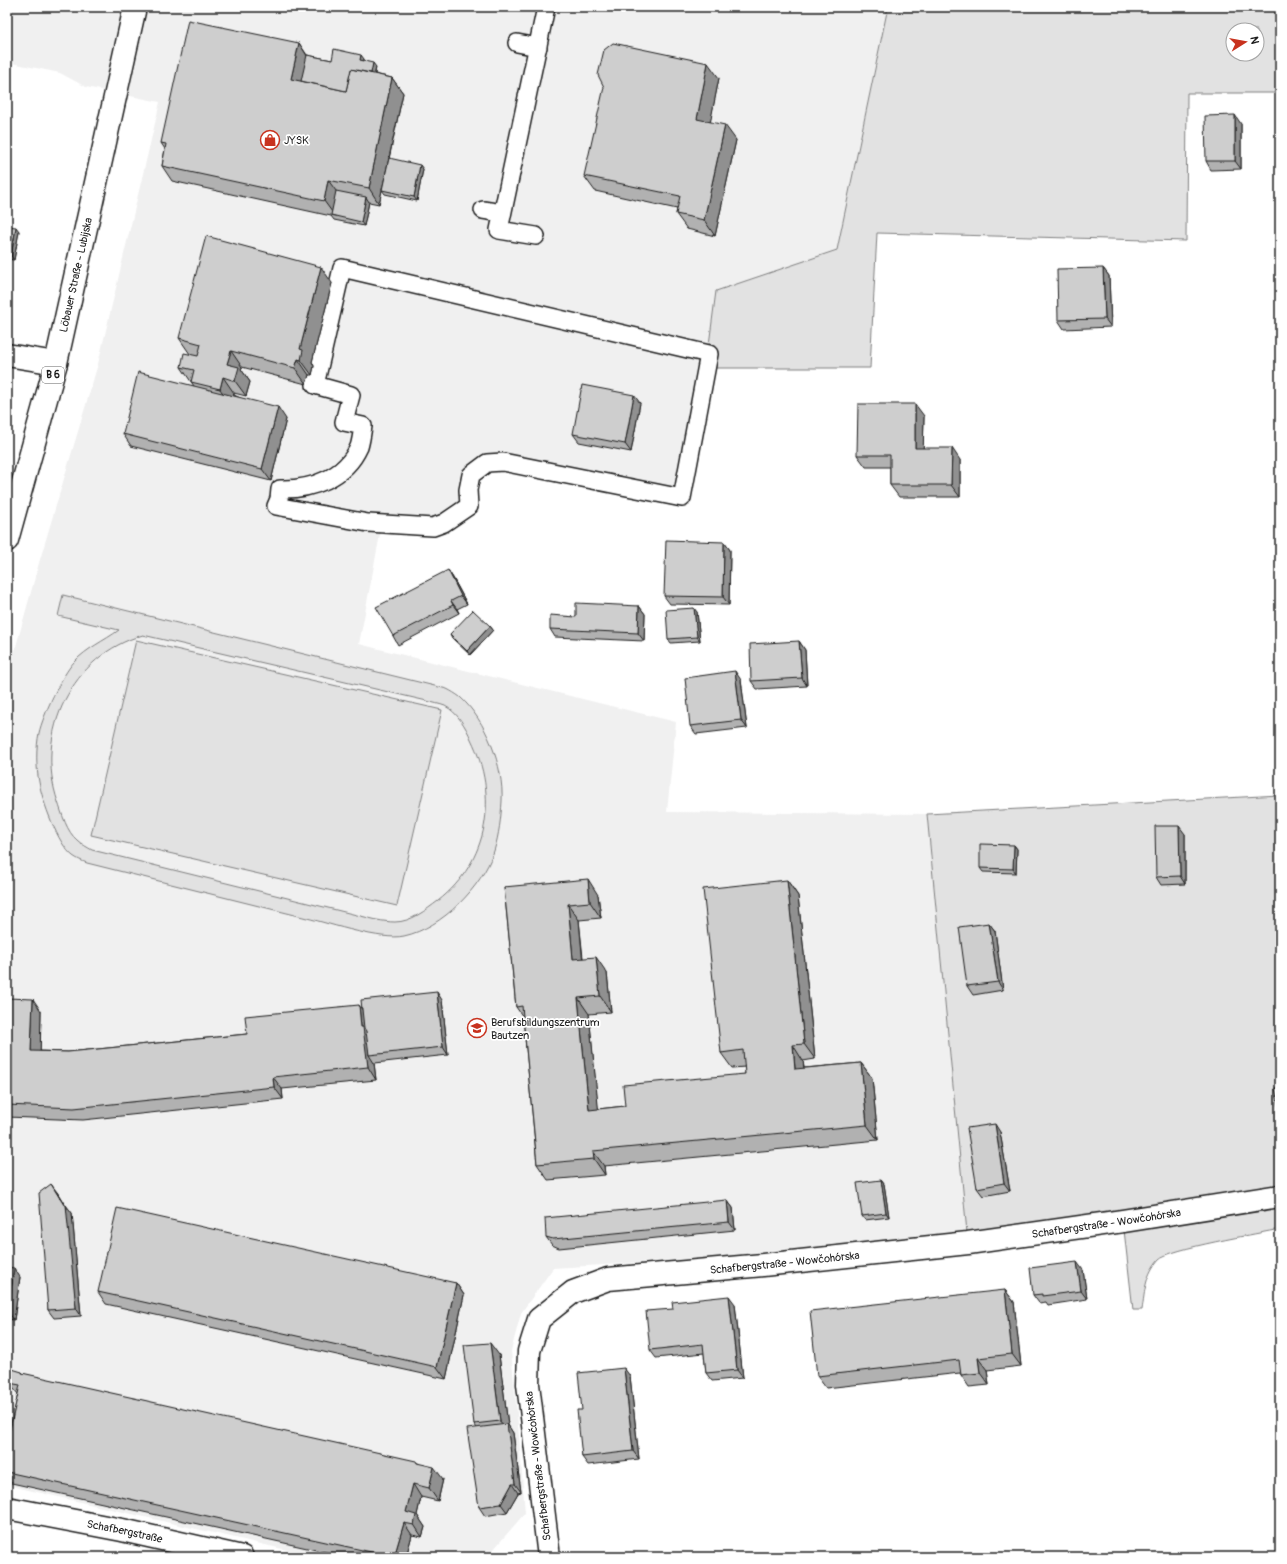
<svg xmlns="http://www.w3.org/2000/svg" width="1287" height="1564" font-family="Pangolin,sans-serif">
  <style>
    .built { fill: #f0f0f0 }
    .green { fill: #e2e2e2; stroke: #7f7f7f; fill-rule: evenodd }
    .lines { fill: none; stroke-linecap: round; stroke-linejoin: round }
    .service-casing { stroke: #1c1c1c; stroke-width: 20 }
    .minor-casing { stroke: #1c1c1c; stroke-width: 25 }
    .primary-casing { stroke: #1c1c1c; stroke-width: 25 }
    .service { stroke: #fff; stroke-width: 17 }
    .minor { stroke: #fff; stroke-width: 22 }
    .primary { stroke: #fff; stroke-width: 22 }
    .wall { fill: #b1b1b1; stroke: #1c1c1c }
    .shaded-wall { fill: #909090; stroke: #1c1c1c }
    .building { fill: #cecece; stroke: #1c1c1c }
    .labels { text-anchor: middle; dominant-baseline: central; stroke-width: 3.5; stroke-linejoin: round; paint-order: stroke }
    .shield { fill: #fff; stroke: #606060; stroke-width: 1 }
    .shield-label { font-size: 10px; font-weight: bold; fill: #1c1c1c }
    .poi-label { font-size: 11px; fill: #1c1c1c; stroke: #fff; text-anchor: start }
    .street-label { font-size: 11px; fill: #1c1c1c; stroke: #fff }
  </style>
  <rect width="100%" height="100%" fill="#fff"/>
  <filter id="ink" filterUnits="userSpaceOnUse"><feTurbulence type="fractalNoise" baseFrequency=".025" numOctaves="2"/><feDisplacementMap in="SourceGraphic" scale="8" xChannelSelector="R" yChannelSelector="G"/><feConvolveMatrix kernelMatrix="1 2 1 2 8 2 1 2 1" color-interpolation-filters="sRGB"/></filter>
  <g filter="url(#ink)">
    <path class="built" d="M7,7h881l-51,243 -121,41 -7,63 -27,144 -178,-36 -33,13 -2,31 -25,17 -62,1 -23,120 317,78 -9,90 260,2 41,429 -415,25 -32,45 -10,38 6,61 8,101 -38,44h-170l-310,-72v-806l32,-116 59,-199 62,-262 -74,-15 -26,-14 -53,-11z"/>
    <g class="green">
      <path d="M888,7h392v86h-93l-1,148 -309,-8 -7,135h-164l10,-77 121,-41zM1233,30h24v24h-24z"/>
      <path d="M63,595l384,94c4,2 9,5 13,8 26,23 44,70 42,104 -1,17 -3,34 -8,50 -12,36 -52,77 -90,85 -22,5 -73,-12 -97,-18 -73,-18 -147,-37 -220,-55 -5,-2 -10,-4 -14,-7 -15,-11 -31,-56 -34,-74 -3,-15 -3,-35 0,-49 4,-18 23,-58 35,-71 13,-14 30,-21 45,-32l-61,-14zM143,635l284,66c6,2 13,3 18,5 12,6 21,21 26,33 28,57 18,122 -33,162 -12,9 -27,21 -43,21 -6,0 -12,-1 -18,-2l-285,-70c-5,-3 -11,-6 -15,-10 -10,-8 -15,-26 -19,-38 -24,-69 14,-147 85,-167z"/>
      <path d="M136,640l306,70 -45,196 -306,-71z"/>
      <path d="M1280,795v401l-312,47 -41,-429z"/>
      <path d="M1280,1204v25c-19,4 -112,20 -121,30 -14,16 -14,31 -17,51h-9l-9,-80z"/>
    </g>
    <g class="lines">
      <defs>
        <g id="service">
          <path d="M517,43l21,4"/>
          <path d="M483,210l19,3"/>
          <path d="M536,236l-37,-6 47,-223"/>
          <path d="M342,268l367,86 -27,144 -179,-36 -16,1 -16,12 -3,15 1,16 -25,17 -11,4 -65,-4 -92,-17 3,-7 1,-10c31,1 65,-11 79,-42 2,-6 3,-14 4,-21l-19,-4 7,-27 -36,-10z"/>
        </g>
        <g id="minor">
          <path d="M7,355l49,8"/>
          <path id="s1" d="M7,1508l115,22 120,27"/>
          <path id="s2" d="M549,1557l-21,-173 1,-33 10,-32 34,-27 35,-13 155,-14 205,-22 155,-22 157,-25"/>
        </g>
        <g id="primary">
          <path id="s3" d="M7,540l49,-177 79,-356"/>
        </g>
      </defs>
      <use href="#service" class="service-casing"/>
      <use href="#minor" class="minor-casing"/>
      <use href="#primary" class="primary-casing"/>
      <use href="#service" class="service"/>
      <use href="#minor" class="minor"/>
      <use href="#primary" class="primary"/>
    </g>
    <g class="wall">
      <path d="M299,43l8,12 25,5 32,-1v2l12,6 -1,7 17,4 11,15 -14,66 34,10 -6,32 -32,-7 -3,-4 -3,14 -10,-2 -5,24 -30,-6 -3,-4 -159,-35 -10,-15 3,-17 -4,-6z"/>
      <path d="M719,78l-9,44 26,18 -21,96 -28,-7 -11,-15 1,-5 -82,-18 -11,-15z"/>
      <path d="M1241,124v45l-30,1 -5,-9z"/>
      <path d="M7,226l12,5 -5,29 -7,-1z"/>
      <path d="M1103,268l6,8 2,51 -47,2 -6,-9z"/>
      <path d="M332,283l-20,79 2,4 -2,9h-3l-3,9 -64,-17 -1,2 9,13 -4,14 -12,-3v2l52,24 -15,62 -140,-35 -8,-12 71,-48 -13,-19 9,-13 -11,-16z"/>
      <path d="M640,403l-9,49 -52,-10 -6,-8z"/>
      <path d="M924,416l-1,32 37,12v37h-61l-9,-12v-18h-24l-9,-12z"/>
      <path d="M724,542l6,8 -1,55 -59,-1 -6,-8z"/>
      <path d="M448,570l5,8 14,26 -10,5 2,4 -61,32 -5,-9z"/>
      <path d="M639,606l6,8 -1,27 -89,-4 -5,-8 26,-12z"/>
      <path d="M697,612l3,29 -29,2 -3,-4z"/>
      <path d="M490,626l3,4 -23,25 -18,-17 -2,-4z"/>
      <path d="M799,641l6,9 2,36 -50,3 -6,-8z"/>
      <path d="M741,680l6,48 -51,6 -6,-8z"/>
      <path d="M1185,834v50l-24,1 -5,-8z"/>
      <path d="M1014,845l3,4 -1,24 -33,-1 -3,-4z"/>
      <path d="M787,880l11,16 17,163 -12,2 1,7 57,-5 11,15 6,62 -274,26 1,9 -57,5 -11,-16 -14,-147 -7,-10 -12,-120 94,8 3,23 -22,2 4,38 24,15 4,39 -22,2 9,95 27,-3 120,-32v-7l-13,1 -11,-15z"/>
      <path d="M989,923l6,8 8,59 -30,5 -6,-9z"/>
      <path d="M7,998l34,13 -1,40 28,1 179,-18 114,-26 81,-8 6,55 -73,8h-1l2,17 -94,9 1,10 -200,21 -76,-3z"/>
      <path d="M1000,1132l10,59 -27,5 -6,-8z"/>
      <path d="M881,1180l3,4 5,33 -24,3 -3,-4z"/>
      <path d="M57,1192l8,13 7,8 9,103 -27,2 -6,-8z"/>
      <path d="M727,1200l6,8 2,22 -176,18 -7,-3 -6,-8z"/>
      <path d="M7,1267l13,10 -6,43 -7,-1z"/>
      <path d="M1083,1270l4,29 -39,6 -2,-3 -7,1 -6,-8z"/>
      <path d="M456,1283l8,12 -18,84 -340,-75 -8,-12z"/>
      <path d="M1005,1290l9,12 7,64 -34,4 2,15 -20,2 -8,-12 -1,-2 -134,15 -9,-12z"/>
      <path d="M735,1304l8,74 -31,3 -6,-8 -2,-20 -48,5 -6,-8z"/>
      <path d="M499,1355l9,70 5,8 8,59 -3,1 -11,19 -22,4 -6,-9 -2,-79 -3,-4z"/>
      <path d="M22,1372l2,2 394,89 25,16 -5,22 -17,-4 -4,18 8,12 -3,10 -10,-2 -6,22h-58l-341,-75v-40l11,-48 -9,-11z"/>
      <path d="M630,1376l9,83 -51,6 -6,-8v-47z"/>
    </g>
    <g class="shaded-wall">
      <path d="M299,43l10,16 -6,32 -12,-12z"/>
      <path d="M361,55l3,4 -1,5 -3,-4z"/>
      <path d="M373,63l3,4 -4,20 -3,-5z"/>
      <path d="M708,63l11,15 -11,56 -11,-15z"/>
      <path d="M392,78l11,15 -24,111 -10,-16z"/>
      <path d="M1235,115l6,9v45l-6,-8z"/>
      <path d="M725,125l11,15 -21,96 -11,-16z"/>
      <path d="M420,165l3,4 -6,32 -3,-4z"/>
      <path d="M328,180l11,15 -4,21 -11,-15z"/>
      <path d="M366,197l3,5 -5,24 -3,-4z"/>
      <path d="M16,227l3,4 -5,29 -3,-4z"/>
      <path d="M321,267l11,16 -20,79 2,4 -2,9 -11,-15 -1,-11z"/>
      <path d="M1103,268l6,8 2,51 -6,-8z"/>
      <path d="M231,351l11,16 -1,2 9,13 -4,14 -11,-15 -8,-17z"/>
      <path d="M298,359l11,16 -3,9 -11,-16z"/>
      <path d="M223,377l11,16 -3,12 -11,-16z"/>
      <path d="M634,395l6,8 -9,49 -6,-8z"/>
      <path d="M915,404l9,12 -1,44 -8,-12z"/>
      <path d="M278,407l8,12 -15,62 -9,-12z"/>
      <path d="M952,448l8,12v37l-9,-12z"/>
      <path d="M724,542l6,8 -1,55 -6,-8z"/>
      <path d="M448,570l5,8 14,26 -6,-8z"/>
      <path d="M451,601l6,8 2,4 -6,-8z"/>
      <path d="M639,606l6,8 -1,27 -6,-8z"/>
      <path d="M694,608l3,4 3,29 -3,-4z"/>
      <path d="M490,626l3,4 -23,25 -3,-4z"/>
      <path d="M799,641l6,9 2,36 -5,-8z"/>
      <path d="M735,671l6,9 6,48 -6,-8z"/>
      <path d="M1179,826l6,8v50l-5,-8z"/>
      <path d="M1014,845l3,4 -1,24 -3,-4z"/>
      <path d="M588,879l10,16 3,23 -11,-16z"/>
      <path d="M787,880l11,16 17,163 -11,-15z"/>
      <path d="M568,904l11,16 5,55 -11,-16z"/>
      <path d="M989,923l6,8 8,59 -5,-8z"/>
      <path d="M596,957l11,16 4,39 -11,-16z"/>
      <path d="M437,992l5,8 6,55 -5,-8z"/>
      <path d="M578,998l11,16 11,111 -11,-15z"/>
      <path d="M33,999l8,12 -1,52 -9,-12z"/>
      <path d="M359,1005l8,12 2,38 5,8 2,17 -8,-13 -7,-40z"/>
      <path d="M793,1045l10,16 3,23 -11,-15z"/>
      <path d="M861,1063l11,15 6,62 -11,-15z"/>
      <path d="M273,1077l9,12 1,10 -9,-12z"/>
      <path d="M995,1124l5,8 10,59 -6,-8z"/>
      <path d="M593,1151l11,15 1,9 -11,-16z"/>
      <path d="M881,1180l3,4 5,33 -3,-4z"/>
      <path d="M51,1184l6,8 10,17 -1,-4 6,8 9,103 -5,-8 -12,-103z"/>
      <path d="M727,1200l6,8 2,22 -6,-8z"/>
      <path d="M7,1231l2,3 -2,17z"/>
      <path d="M1077,1262l6,8 4,29 -6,-8z"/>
      <path d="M14,1268l6,9 -6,43 -6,-8z"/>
      <path d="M456,1283l8,12 -18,84 -9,-12z"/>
      <path d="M1005,1290l9,12 7,64 -9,-12z"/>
      <path d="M729,1296l6,8 8,74 -6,-8z"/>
      <path d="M490,1343l9,12 9,70 5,8 8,59 -6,-8 -7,-51 -8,-12z"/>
      <path d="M978,1358l9,12 2,15 -9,-12z"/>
      <path d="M624,1368l6,8 9,83 -6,-8z"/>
      <path d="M434,1467l9,12 -5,22 -9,-13z"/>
      <path d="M413,1484l8,13 -4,18 8,12 -3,10 -16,-25z"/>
      <path d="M512,1484l6,9 -11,19 -6,-8z"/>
      <path d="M404,1523l8,12 -6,22h-12z"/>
    </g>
    <g class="building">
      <path d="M188,20l111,23 -8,36 55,12 5,-22 41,9 -23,110 -41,-8 -4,21 -162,-35 4,-22 -5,-1z"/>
      <path d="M613,43l95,20 -11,56 28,6 -21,95 -28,-6 4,-18 -96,-20 20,-89 -6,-12 6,-25z"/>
      <path d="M334,49l27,6 -1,5 13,3 -2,10 -20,-4 -5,22 -45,-10 6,-26 25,5z"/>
      <path d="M1235,115v46h-29l-1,-45z"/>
      <path d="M389,158l31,7 -6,32 -32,-7z"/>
      <path d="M336,191l30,6 -5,25 -30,-7z"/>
      <path d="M7,226l9,1 -5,29 -4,-1z"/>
      <path d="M206,236l115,31 -21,82 3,1 -2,10 -3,-1 -3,9 -64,-17 -4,13 12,3 -4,14 -12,-4 -3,12 -29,-7 3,-12 -13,-3 3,-14 14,3 3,-12 -22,-6z"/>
      <path d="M1103,268l2,51 -47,1 -1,-51z"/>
      <path d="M138,372l140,35 -16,62 -139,-35z"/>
      <path d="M582,385l52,10 -9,49 -52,-10z"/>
      <path d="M858,404h57v44h37l-1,37h-61v-30h-33z"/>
      <path d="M666,540l58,2 -1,55 -59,-1z"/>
      <path d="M448,570l13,26 -10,5 2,4 -60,31 -17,-29z"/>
      <path d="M576,603l63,3 -1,27 -88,-4v-14l26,2z"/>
      <path d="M694,608l3,29 -29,2 -2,-29z"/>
      <path d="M473,610l17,16 -23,25 -17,-17z"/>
      <path d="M799,641l3,37 -51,3 -1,-37z"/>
      <path d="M735,671l6,49 -51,6 -5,-48z"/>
      <path d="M1155,826h24l1,50 -24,1z"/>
      <path d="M980,844l34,1 -1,24 -33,-1z"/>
      <path d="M588,879l2,23 -22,2 5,55 23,-2 4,39 -22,2 11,112 36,-4 -2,-21 122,-11 -2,-24 -22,3 -18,-164 84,-9 17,164 -11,1 2,24 66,-6 6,62 -274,26 1,8 -57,5 -15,-158 -6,1 -12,-120z"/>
      <path d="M989,923l9,59 -31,4 -8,-59z"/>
      <path d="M437,992l6,55 -74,8 -3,-24 -2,-3 -3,-28z"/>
      <path d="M7,998l26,1 -2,52 37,1 179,-18 -2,-18 114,-11 2,22h2l5,40 -95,10 1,10 -200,21 -67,-3z"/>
      <path d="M1280,1087v28l-5,-27z"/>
      <path d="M995,1124l9,59 -27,5 -10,-60z"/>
      <path d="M881,1180l5,33 -24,3 -5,-33z"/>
      <path d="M51,1184l13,21h2l10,103 -28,2 -9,-117z"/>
      <path d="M727,1200l2,22 -176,17 -7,-2 -1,-19z"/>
      <path d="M117,1208l339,75 -19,84 -339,-75z"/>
      <path d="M1077,1262l4,29 -39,5v-2l-9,1 -3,-27z"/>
      <path d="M7,1267l7,1 -6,44h-1z"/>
      <path d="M1005,1290l7,64 -34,4 2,15 -19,2 -2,-15 -142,16 -7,-65z"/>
      <path d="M729,1296l8,74 -31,3 -3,-29 -53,6 -4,-39 27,-2 -1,-7z"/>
      <path d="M490,1343l10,78 -26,3 -10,-79z"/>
      <path d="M624,1368l9,83 -51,6 -5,-47h5l-4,-37z"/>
      <path d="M12,1369l10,3v1l394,88 1,2 17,4 -5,21 -16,-4 -7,28 10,3 -2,10 -10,-2 -10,34 -387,-85v-30l13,-57 -11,-2z"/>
      <path d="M507,1424l8,60h-3l-11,20 -22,3 -12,-78z"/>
    </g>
  </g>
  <defs>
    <symbol id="shop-ring" viewBox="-11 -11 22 22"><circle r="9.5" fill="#fff" stroke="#c8321e" stroke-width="1.5"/><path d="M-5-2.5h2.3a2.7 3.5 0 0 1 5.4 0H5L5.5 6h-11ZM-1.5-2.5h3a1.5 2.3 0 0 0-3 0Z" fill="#c8321e"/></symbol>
    <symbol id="school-ring" viewBox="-11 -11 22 22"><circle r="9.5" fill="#fff" stroke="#c8321e" stroke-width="1.5"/><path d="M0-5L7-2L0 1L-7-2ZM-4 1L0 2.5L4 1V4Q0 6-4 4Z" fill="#c8321e"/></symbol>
  </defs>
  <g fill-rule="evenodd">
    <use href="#shop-ring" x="259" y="129" width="22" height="22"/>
    <use href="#school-ring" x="466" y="1017" width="22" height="22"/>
  </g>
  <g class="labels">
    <rect class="shield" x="42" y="367" width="22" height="16" rx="3"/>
    <g class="shield-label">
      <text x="53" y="375">B 6</text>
    </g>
    <g class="poi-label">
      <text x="284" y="140">JYSK</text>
      <text x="491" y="1022">Berufsbildungszentrum<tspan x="491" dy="13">Bautzen</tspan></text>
    </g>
    <g class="street-label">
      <text stroke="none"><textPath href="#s3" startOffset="274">Löbauer Straße - Lubijska</textPath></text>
      <text stroke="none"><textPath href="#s2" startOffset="823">Schafbergstraße - Wowčohórska</textPath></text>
      <text stroke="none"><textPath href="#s2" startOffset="499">Schafbergstraße - Wowčohórska</textPath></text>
      <text transform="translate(538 1466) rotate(-97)">Schafbergstraße - Wowčohórska</text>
      <text stroke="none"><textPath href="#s1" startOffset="120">Schafbergstraße</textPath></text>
    </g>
  </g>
  <rect width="1287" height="1564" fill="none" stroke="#fff" stroke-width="24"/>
  <rect x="12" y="12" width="1263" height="1540" fill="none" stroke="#1c1c1c" stroke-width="1.5" filter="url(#ink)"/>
  <g transform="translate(1245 42) rotate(79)"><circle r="19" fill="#ffffff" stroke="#a4a4a4"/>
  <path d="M0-3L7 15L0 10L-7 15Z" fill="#c8321e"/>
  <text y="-6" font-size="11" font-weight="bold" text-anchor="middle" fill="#1c1c1c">N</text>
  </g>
</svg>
